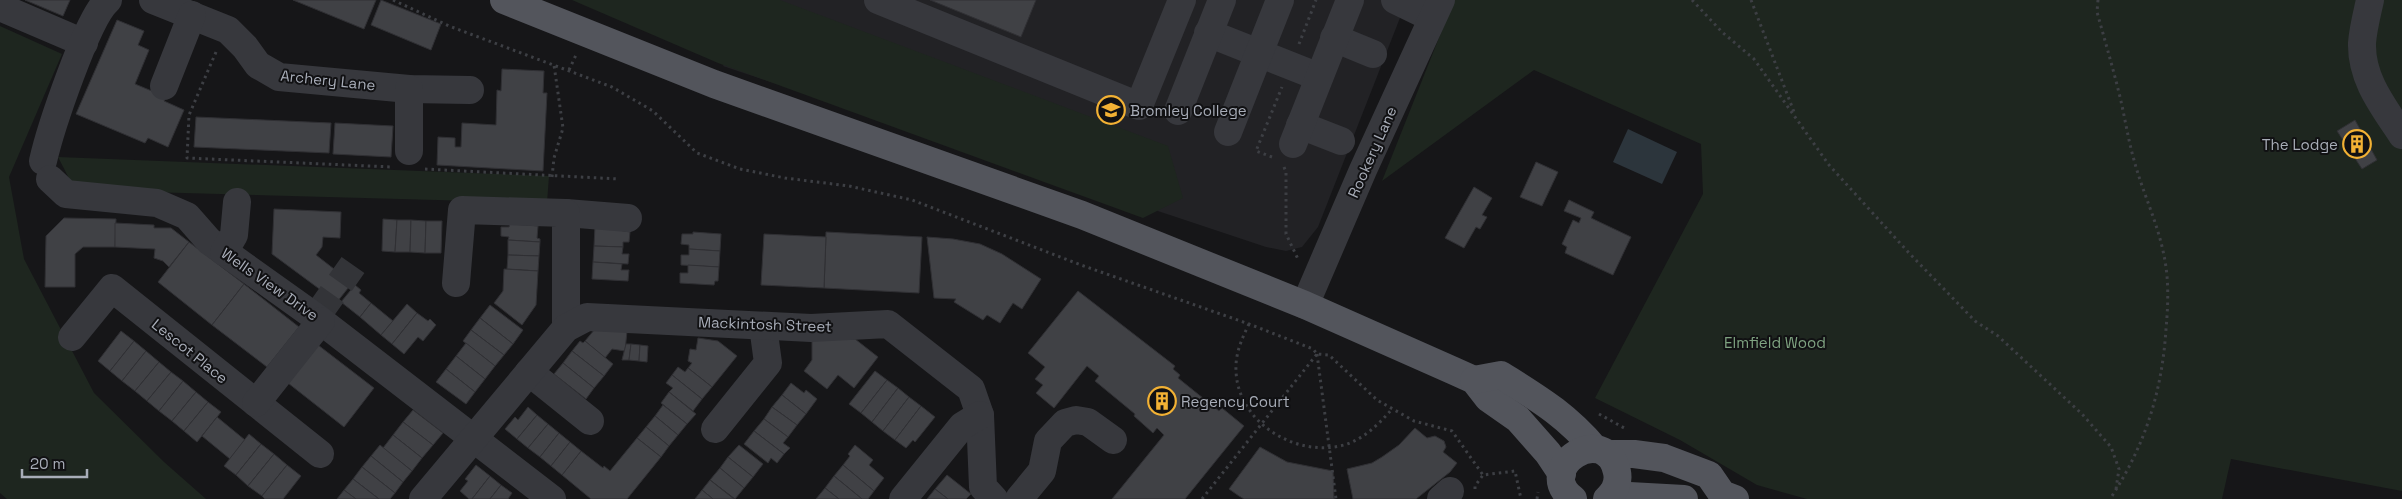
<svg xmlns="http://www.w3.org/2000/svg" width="2402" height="499" font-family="'Space Grotesk',sans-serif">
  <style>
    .built { fill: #222225 }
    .green { fill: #1e261f }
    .water { fill: #2c353c }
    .building { fill: #404145; stroke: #303034 }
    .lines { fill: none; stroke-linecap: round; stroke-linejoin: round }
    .minor-tunnel { stroke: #333438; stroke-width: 28; stroke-dasharray: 28 14; stroke-linecap: butt }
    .path { stroke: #3d3f44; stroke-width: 3; stroke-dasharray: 2.5 4; stroke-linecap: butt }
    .minor { stroke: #37383d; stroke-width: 28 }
    .major { stroke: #53555c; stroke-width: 28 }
    .labels { text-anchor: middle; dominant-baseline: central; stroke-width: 4; stroke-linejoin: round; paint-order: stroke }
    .street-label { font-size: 15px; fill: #a8adb8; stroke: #111113 }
    .poi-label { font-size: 15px; fill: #a8adb8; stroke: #111113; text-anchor: start }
    .park-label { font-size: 15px; fill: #7fa381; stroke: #111113 }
  </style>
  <rect width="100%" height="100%" fill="#161618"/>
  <path class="built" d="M756,0h651l-89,227 -16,20 -16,4 -20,-4 -543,-181z"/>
  <g class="green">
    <path d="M572,0h208l388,146 15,52 -40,20 -425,-155z"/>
    <path d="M1454,0h948v491l-171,-32 -9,40h-415l-50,-14 -77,-45 -85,-42 108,-204 -2,-50 -167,-74 -152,111z"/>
    <path d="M0,26l62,28 -53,123 15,82 70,134 70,69 42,37h-199l-7,-6z"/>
    <path d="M58,157l491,19 -2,27 -472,-13z"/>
  </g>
  <path class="water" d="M1628,129l49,23 -15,32 -49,-22z"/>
  <g class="building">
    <path d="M25,0h45l-7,16z"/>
    <path d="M293,0h83l-12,29z"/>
    <path d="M381,0l60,24 -10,26 -60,-25z"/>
    <path d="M930,0h106l-15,37z"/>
    <path d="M117,20l27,11 -6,14 11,5 -14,34 31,13 -2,4 20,9 -16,37 -20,-9 -3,5 -69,-29z"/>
    <path d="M502,69l42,2 -1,22h4l-4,78 -106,-6 1,-28 17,1v9h6l1,-24 34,2 1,-35 4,1z"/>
    <path d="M196,117l135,6 -2,30 -135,-6z"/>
    <path d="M2355,120l22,40 -15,9 -25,-38z"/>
    <path d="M335,123l58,3 -2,31 -58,-3z"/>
    <path d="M1536,162l22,10 -16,34 -22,-9z"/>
    <path d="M1474,187l18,11 -10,17 5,2 -7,12 -4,-2 -12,21 -19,-10z"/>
    <path d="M1569,200l25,12 -3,6 40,19 -18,38 -48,-22 2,-6 -5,-3 11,-24 6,3 2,-5 -17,-7z"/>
    <path d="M274,209l67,3 -1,26 -17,-1 -1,10 -6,8 36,28 -15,19 -65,-48z"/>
    <path d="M64,218l52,1 -1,28h-32l-8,7v33h-30l1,-51z"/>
    <path d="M383,219l14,1 -2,32 -13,-1z"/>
    <path d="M397,220h14l-1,32h-15z"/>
    <path d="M411,220l15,1 -1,32 -15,-1z"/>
    <path d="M426,221h16l-1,32h-16z"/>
    <path d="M115,223l39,2v3h17l18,14 -20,25 -6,-6 -9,-3 1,-9 -40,-2z"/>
    <path d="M510,224l28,2 -1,12 3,1v3l-32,-2 1,-3 -8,-1v-9h8z"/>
    <path d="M595,226l35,6 -1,10h-6v5l-29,-1z"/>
    <path d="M693,232l28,2 -1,17 -31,-2v-4l-8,-1 1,-10h11z"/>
    <path d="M826,232l96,5 -3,56 -95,-5z"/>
    <path d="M764,234l62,3 -2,51 -63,-3z"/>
    <path d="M927,237l26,2 27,5 22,10 39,25 -19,30 -9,-6 -13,20 -13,-8 -4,5 -29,-18 2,-3 -22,-1z"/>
    <path d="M508,240l32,2 -1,14 -31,-1z"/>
    <path d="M189,242l55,42 -32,41 -54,-43z"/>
    <path d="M594,246l29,1 -1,7h7l-1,10 -35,-2z"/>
    <path d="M689,249l31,2 -1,16 -38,-2v-10h8z"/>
    <path d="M508,255l31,1 -1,15 -31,-2z"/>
    <path d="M593,262l29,2 -1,6h8l-1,11 -36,-2z"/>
    <path d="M688,265l31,2 -1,14h-3l-1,4 -34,-2v-10h8z"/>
    <path d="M504,269l34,2 -2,34 -14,20 -28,-22 9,-12z"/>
    <path d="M244,284l55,43 -32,40 -55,-42z"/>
    <path d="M355,285l6,5 -2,3 12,10 -11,14 -19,-15z"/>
    <path d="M1078,291l97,75 -2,3 7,6 -2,3 41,33 3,-3 22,18 -59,73h-73l52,-64 -7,-7 -4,5 -19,-17 1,-2 -40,-33 4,-5 -12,-10 -33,42 -18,-15 7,-8 -8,-6 10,-12 -17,-14z"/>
    <path d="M371,303l22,18 -12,14 -21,-18z"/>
    <path d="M407,304l10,9 -25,31 -11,-9z"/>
    <path d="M490,305l33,25 -10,14 -33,-26z"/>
    <path d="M417,313l11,8 2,-2 6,6 -13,16 -5,-4 -14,17 -12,-10z"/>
    <path d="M480,318l33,26 -9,11 -33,-25z"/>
    <path d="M595,329l32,2 -2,20 -13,-2 -7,9 -20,-17z"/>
    <path d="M471,330l33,25 -9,11 -32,-25z"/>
    <path d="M121,331l13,10 -24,30 -12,-10z"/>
    <path d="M812,335l43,4 23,18 -24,31 -16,-13 -11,14 -23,-18 8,-11z"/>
    <path d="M698,338l20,3 19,15 -25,31 -24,-19 4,-5 -4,-2 2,-12 6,1z"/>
    <path d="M134,341l12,10 -24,30 -12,-10z"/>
    <path d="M580,341l3,2 2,-2 28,23 -9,12 -32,-25z"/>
    <path d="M466,343l29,23 -10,13 -29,-23z"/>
    <path d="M626,344h5l-2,16h-7z"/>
    <path d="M631,344l9,1 -1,16 -10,-1z"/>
    <path d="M318,345l56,43 -30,39 -56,-44z"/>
    <path d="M640,345l8,1 -1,16 -8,-1z"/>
    <path d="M146,351l13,11 -24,29 -13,-10z"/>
    <path d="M572,351l32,25 -10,12 -31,-25z"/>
    <path d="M456,356l29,23 -10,13 -29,-23z"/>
    <path d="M159,362l12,10 -24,29 -12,-10z"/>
    <path d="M563,363l31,25 -8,11 -32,-25z"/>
    <path d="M678,367l7,5 3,-4 24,19 -10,12 -30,-24z"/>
    <path d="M446,369l29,23 -9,12 -30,-22z"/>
    <path d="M875,371l12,9 -26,33 -12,-9z"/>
    <path d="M171,372l12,9 -24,30 -12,-10z"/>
    <path d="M672,375l30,24 -9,12 -24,-19 4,-4 -7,-5z"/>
    <path d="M887,380l11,8 -26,34 -11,-9z"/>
    <path d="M183,381l13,11 -24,29 -13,-10z"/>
    <path d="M791,383l13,10 2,-3 11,9 -11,15 -24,-19z"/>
    <path d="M898,388l11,9 -26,34 -11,-9z"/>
    <path d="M196,392l12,10 -24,29 -12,-10z"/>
    <path d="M669,392l27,22 -9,10 -26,-21z"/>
    <path d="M782,395l24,19 -9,11 -25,-18z"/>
    <path d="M909,397l12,9 -26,34 -12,-9z"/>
    <path d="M208,402l13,10 -24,30 -13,-11z"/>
    <path d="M663,405l24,19 -9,11 -23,-19z"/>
    <path d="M921,406l14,11 -20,25 -2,-2 -7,8 -11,-8z"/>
    <path d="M528,407l9,8 -20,24 -12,-10 10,-12 3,3z"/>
    <path d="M772,407l25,18 -9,12 -24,-18z"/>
    <path d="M413,410l30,23 -10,12 -30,-23z"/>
    <path d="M537,415l11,9 -20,24 -11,-9z"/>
    <path d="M655,416l23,19 -9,11 -23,-19z"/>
    <path d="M217,417l28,23 -15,19 -28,-23z"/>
    <path d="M764,419l24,18 -5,6 7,5 -6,6 -30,-23z"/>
    <path d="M403,422l30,23 -11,13 -29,-23z"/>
    <path d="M548,424l11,9 -19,24 -12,-9z"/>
    <path d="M646,427l23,19 -8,11 -24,-19z"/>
    <path d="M1415,428l12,10 8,-2 9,5 2,6 -3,5 14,11 -7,9 -34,27h-63l-6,-30 25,-6 10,-6 17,-12z"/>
    <path d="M754,431l30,23 -7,9 -6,-5 -3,5 -24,-19z"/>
    <path d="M559,433l11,9 -19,24 -11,-9z"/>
    <path d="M249,434l12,10 -25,31 -12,-9z"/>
    <path d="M393,435l29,23 -10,13 -29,-23z"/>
    <path d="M637,438l24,19 -34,42h-36l-29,-24 19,-24 22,17 1,-2 6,5z"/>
    <path d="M570,442l11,9 -19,24 -11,-9z"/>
    <path d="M261,444l13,10 -26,32 -12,-11z"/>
    <path d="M380,445l32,26 -9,11 -32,-26z"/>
    <path d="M739,445l24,19 -10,13 -25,-20z"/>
    <path d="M855,445l18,15 -4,5 15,13 -10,13 -31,-26 7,-9 -2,-2z"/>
    <path d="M1260,447l27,15 46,9 1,28h-90l-5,-3 -10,-7z"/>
    <path d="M274,454l13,11 -25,31 -14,-10z"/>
    <path d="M371,456l32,26 -8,11 -33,-26z"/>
    <path d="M728,457l25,20 -9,11 -24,-20z"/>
    <path d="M287,465l14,11 -18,23h-18l-3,-3z"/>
    <path d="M476,465l14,11 -18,23h-3l-9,-8 8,-10 -3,-2z"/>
    <path d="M843,465l31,26 -6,8h-6l-28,-23z"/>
    <path d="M362,467l33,26 -5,6h-11l-26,-20z"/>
    <path d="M720,468l24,20 -9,11 -25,-19z"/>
    <path d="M947,475l24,19 -5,5h-18l-13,-10z"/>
    <path d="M490,476l11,9 -11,14h-18z"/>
    <path d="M834,476l28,23h-23l-14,-11z"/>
    <path d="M353,479l26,20h-23l-12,-9z"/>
    <path d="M710,480l24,19h-21l-11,-9z"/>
    <path d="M501,485l11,8 -4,6h-18z"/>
    <path d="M825,488l14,11h-23z"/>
    <path d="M935,489l13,10h-21z"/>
    <path d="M344,490l12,9h-19z"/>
    <path d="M702,490l11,9h-18z"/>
  </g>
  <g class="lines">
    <path class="minor-tunnel" d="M316,317l37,-52"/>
    <g class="path">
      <path d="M393,0l56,26 163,61 41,24 44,42 43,16 45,9 64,8 63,14 169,65 168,59 64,25 4,5 12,1 48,45 37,21 38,10 31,44"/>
      <path d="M1692,0l30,32 32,27 75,106 80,88 66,68 23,15 84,78 29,33 8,22 -3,20"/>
      <path d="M1751,0l43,112"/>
      <path d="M2098,0l-1,12c8,29 16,56 23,85 5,21 8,42 14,63 9,34 25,65 31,101 4,22 3,46 1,68 -4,63 -21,117 -56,170"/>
      <path d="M1299,44l17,-44"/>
      <path d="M216,52l-27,63 -2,43 205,9"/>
      <path d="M569,70l7,-15"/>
      <path d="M1272,157l-16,-6 26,-64"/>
      <path d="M1284,167l2,5v62l12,25"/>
      <path d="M425,169l194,10"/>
      <path d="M552,177l2,-19 9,-30 -9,-63"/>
      <path d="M1249,324c-7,14 -14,30 -13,47 2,52 60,87 108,74 20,-6 35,-21 48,-36"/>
      <path d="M1317,354l19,145"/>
      <path d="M1599,414l27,15"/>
      <path d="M1475,489v-3l8,-11 32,-4 6,28"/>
      <path d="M1202,499l115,-145"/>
      <path d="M1537,499l1,-7"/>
    </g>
    <g class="minor">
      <path d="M153,0l75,30 17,17 13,18 21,12 130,12 61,1"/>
      <path d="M878,0l261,106 43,-106"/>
      <path d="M1395,0l37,18"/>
      <path d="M2370,0c-3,14 -7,29 -8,43 -1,36 21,63 40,92"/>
      <path d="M0,7l84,36"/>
      <path d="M1208,33l111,44"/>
      <path d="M1334,38l39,16"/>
      <path d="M164,86l28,-71"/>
      <path d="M1178,111l44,-111"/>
      <path d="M1300,125l41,16"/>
      <path d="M1228,132l52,-132"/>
      <path d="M1293,144l57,-144"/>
      <path d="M409,151v-62"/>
      <path d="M43,161c7,-31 44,-143 65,-161"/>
      <path d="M50,179l16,15 91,9 30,13 22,25 112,80 231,178"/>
      <path d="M566,213l62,5"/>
      <path d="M224,252l10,-17 3,-33"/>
      <path d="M456,283l6,-73 104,3v115"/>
      <path d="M1305,305l58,-135 78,-170"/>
      <path d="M72,337l40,-49 208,166"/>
      <path d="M529,372l61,49"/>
      <path d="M256,403l65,-82"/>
      <path d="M715,429l53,-66 -5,-37"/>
      <path d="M423,499l143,-171 21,-11 224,11 77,-4 83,65 9,26 3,72 11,12"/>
      <path d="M903,499l59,-73 18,-11"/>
      <path d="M1019,499l23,-28 6,-30 17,-18 11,-3 12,2 25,18"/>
      <path d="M1441,499l9,-8"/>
    </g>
    <g class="major">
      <path d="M504,0l210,84 368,131 223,90 149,66 20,9 14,18 30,21 30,34 14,21"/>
      <path d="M1474,380l27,-5c38,24 64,39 94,74"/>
      <path d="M1607,454h27l30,4 45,17 13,19 13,5"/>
      <path d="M1611,495l73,4"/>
      <path d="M1573,499c-41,-31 33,-79 44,-27 2,10 -2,20 -10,27"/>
    </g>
  </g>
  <defs>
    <symbol id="university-ring" viewBox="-11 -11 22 22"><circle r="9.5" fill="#111113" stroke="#f2b134" stroke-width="1.5"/><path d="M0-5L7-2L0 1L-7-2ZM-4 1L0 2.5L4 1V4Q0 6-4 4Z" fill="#f2b134"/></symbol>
    <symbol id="building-ring" viewBox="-11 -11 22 22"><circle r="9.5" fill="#111113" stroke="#f2b134" stroke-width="1.5"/><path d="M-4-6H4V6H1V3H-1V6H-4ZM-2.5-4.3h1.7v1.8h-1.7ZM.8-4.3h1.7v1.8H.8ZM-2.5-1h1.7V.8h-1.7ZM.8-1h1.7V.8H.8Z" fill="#f2b134"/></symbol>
  </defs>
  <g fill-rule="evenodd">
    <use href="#university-ring" x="1095" y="94" width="32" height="32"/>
    <use href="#building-ring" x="2341" y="128" width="32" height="32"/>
    <use href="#building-ring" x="1146" y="385" width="32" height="32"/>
  </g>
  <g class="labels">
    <g class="street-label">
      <text transform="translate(328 80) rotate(6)">Archery Lane</text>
      <text transform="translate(1372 152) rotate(-66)">Rookery Lane</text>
      <text transform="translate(270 284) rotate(35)">Wells View Drive</text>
      <text transform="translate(765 324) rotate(2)">Mackintosh Street</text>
      <text transform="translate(190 351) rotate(39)">Lescot Place</text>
    </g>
    <g class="poi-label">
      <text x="1130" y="110">Bromley College</text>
      <text x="2338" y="144" text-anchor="end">The Lodge</text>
      <text x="1181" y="401">Regency Court</text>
    </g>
    <g class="park-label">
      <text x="1775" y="342">Elmfield Wood</text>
    </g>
  </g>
  <path d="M22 469v8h65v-8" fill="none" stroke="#a8adb8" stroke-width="2.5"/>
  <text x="30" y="469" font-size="15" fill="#a8adb8" stroke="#111113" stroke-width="4" paint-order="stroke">20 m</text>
</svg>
